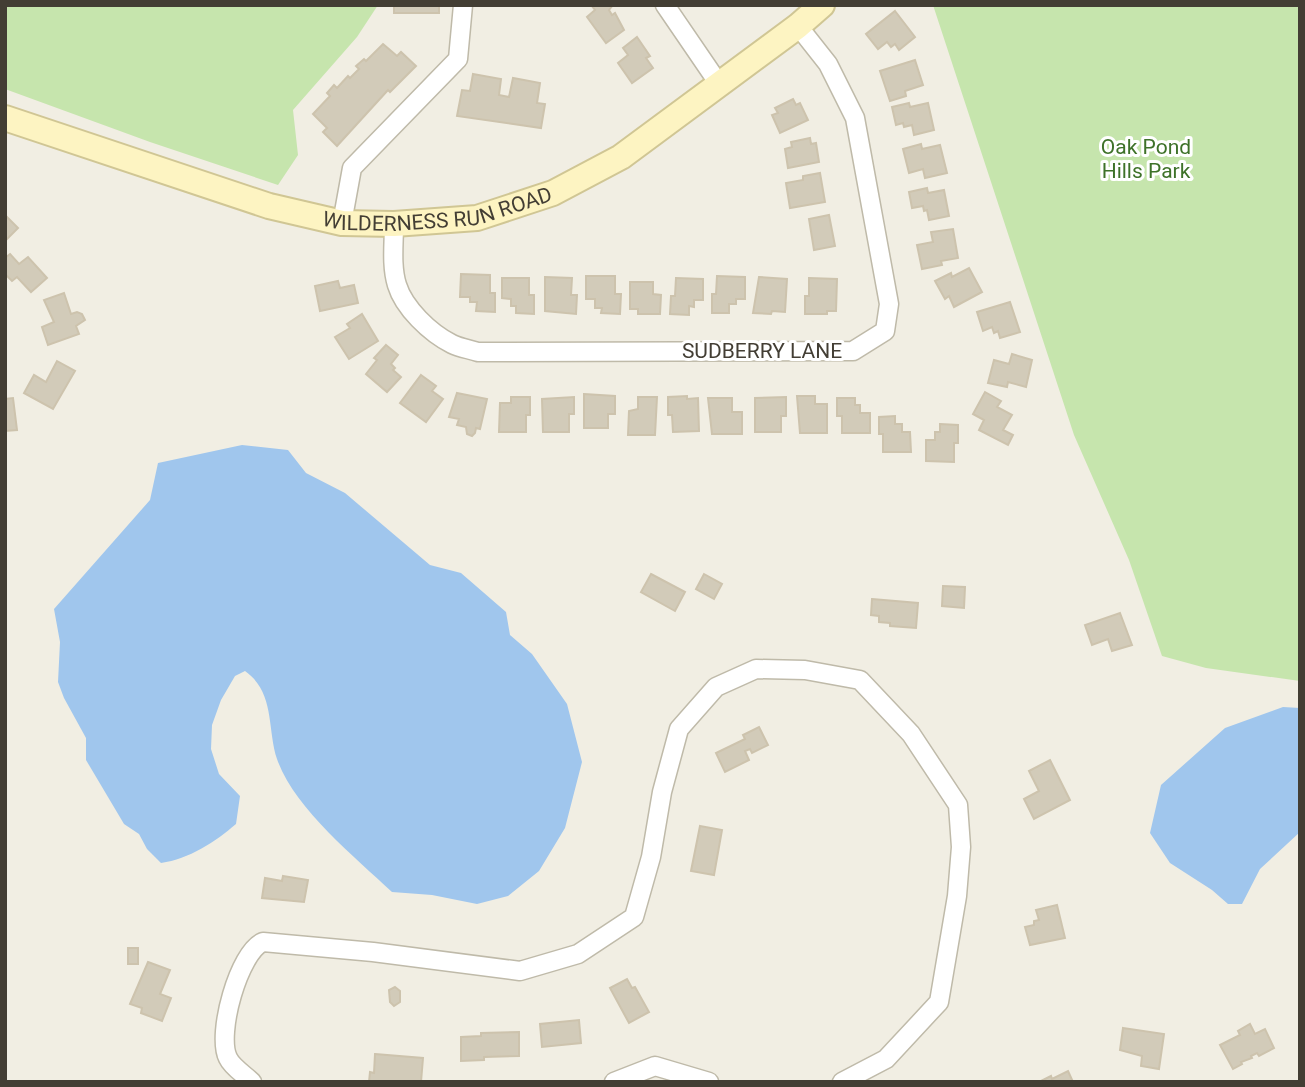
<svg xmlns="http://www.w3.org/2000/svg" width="1305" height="1087" font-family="Roboto,sans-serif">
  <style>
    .green { fill: #c6e5ad }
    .water { fill: #a0c6ed }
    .building { fill: #d2cbb9; stroke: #cdc3ad; stroke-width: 2 }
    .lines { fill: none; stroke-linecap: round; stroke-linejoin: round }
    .street-casing { stroke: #bfbaa9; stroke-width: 21 }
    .secondary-casing { stroke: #d0c694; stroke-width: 28 }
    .street { stroke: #fff; stroke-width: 18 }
    .secondary { stroke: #fdf4c2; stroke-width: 24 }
    .labels { text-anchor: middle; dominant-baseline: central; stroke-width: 6; stroke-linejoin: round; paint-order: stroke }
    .park-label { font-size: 21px; fill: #3e7229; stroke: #fff }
    .street-label { font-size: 21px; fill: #433e34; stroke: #fff }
  </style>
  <rect width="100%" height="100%" fill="#f1eee3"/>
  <g class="green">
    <path d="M5,5h373l-21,32 -64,73 5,45 -20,30 -128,-43 -145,-53z"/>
    <path d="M933,5h367v676l-94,-13 -44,-12 -33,-96 -55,-125z"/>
  </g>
  <g class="water">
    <path d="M242,445l46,5 18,23 39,20 85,72 31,8 45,39 4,23 22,19 35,50 15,58 -17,66 -26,43 -31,25 -31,8 -45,-9 -40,-3c-37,-35 -98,-84 -115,-133 -10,-31 -2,-67 -32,-88l-10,5 -14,24 -9,25 -1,24 8,25 21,22 -4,28c-21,18 -47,35 -75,39l-14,-14 -8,-15 -15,-10 -38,-64v-22l-22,-40 -6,-16 2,-40 -6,-33 96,-109 8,-37z"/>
    <path d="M1283,707l17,1v124l-40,37 -18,35h-14l-16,-14 -42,-27 -20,-30 11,-48 64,-57z"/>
  </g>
  <g class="building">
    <rect x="394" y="5" width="45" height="8"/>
    <path d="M591,5h22l-4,5 3,5 3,-2 9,17 -18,13 -19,-26 8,-7z"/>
    <path d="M895,11l20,26 -16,13 -4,-6 -4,3 -4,-5 -9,7 -12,-15z"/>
    <path d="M637,37l13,19 -4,2 7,10 -21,15 -14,-20 10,-8 -5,-7z"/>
    <path d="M383,44l14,12 4,-4 15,14 -26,26 -2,-2 -51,56 -14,-14 4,-4 -14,-14 17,-18 -3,-3 7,-8 3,3 11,-12 2,2 9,-9 -3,-3 8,-7 2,2z"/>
    <path d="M915,60l8,25 -18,6 1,5 -16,5 -10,-30z"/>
    <path d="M473,74l28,5 -2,16 10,2 4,-19 27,5 -3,20 8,1 -4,24 -84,-12 5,-26 8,1z"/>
    <path d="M793,99l3,6 4,-2 8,17 -28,13 -8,-18 6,-2 -3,-5z"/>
    <path d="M909,103l1,4 18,-4 6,27 -20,5 -2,-10 -8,2 -1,-4 -7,2 -4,-18z"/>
    <path d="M810,138l1,6 5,-1 3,19 -31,6 -3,-19 7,-2 -1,-5z"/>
    <path d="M921,144l1,5 18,-4 7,28 -22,5 -2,-9 -14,4 -6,-24z"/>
    <path d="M820,173l5,29 -35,6 -4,-25 17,-3v-4z"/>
    <path d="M927,188l1,5 16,-3 5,26 -20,4 -2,-10 -3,1 -1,-5 -11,2 -3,-16z"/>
    <path d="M5,215l13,13 -13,13z"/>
    <path d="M829,215l6,31 -21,4 -5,-31z"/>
    <path d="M953,229l5,29 -17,3 1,4 -20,4 -5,-24 16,-3 -2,-10z"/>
    <path d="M10,254l9,10 9,-7 19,21 -16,14 -14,-15 -5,4 -7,-7v-16z"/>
    <path d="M969,268l13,24 -28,15 -5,-11 -4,3 -10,-18 16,-8 1,4z"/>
    <path d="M461,274l29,1v18h5v19l-19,-1 1,-9h-7v-5h-10z"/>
    <path d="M586,276h29v18h6l-1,20 -19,-1 1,-5h-7v-9h-9z"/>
    <path d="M717,276l28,1v22h-9v5h-7v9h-17v-19h4z"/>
    <path d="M545,277l27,1 -1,17h6l-1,19 -31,-3z"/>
    <path d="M759,277l28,2 -2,33 -13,-1 -1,3 -18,-1z"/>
    <path d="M502,278h27v17h5v19l-18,-1v-7h-5v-7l-9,-1z"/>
    <path d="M676,278l27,1v21h-9v7l-5,-1v9l-19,-1 1,-18h4z"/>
    <path d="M809,278l28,1 -1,32h-9v3h-22v-18h4z"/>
    <path d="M338,281l2,7 14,-3 4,18 -38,8 -5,-25z"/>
    <path d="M630,282h23v12l8,1 -1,19h-22v-5h-8z"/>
    <path d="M64,293l7,21 6,-2 5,2 3,6 -9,6 3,8 -31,11 -6,-18 12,-5 -10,-22z"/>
    <path d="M1010,302l10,30 -20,6 -2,-7 -4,2 -2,-6 -9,4 -6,-19z"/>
    <path d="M362,314l16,27 -29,18 -14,-22 15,-9 -3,-4z"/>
    <path d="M386,345l12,10 -7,9 4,4 -2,2 8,7 -14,15 -21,-18 11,-14 -3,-2z"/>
    <path d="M1012,354l20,6 -6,27 -18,-5 -1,5 -19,-4 6,-23 15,4z"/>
    <path d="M57,361l18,10 -22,38 -29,-16 10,-18 12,7z"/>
    <path d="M421,375l15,11 -4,5 11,8 -17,23 -26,-19z"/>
    <path d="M985,392l16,9 -4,6 15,8 -9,15 10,5 -5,10 -29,-15 5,-10 -11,-6z"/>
    <path d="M457,393l30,6 -7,30 -4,-1 -1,5 -3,3 -5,-2 -1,-7 -9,-2 2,-6 -10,-2z"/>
    <path d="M584,394l31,2v18h-7v14h-24z"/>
    <path d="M687,396v3l11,-1 1,33 -26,1 -1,-17h-4v-18z"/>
    <path d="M797,396h18v8h12v29h-27z"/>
    <path d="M511,397h19v18h-4v17h-27l1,-29h11z"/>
    <path d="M574,397v17h-5v18h-26l-1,-33z"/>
    <path d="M638,397h19l-2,38h-27l1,-24 9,-2z"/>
    <path d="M786,397v19h-5v16h-26v-34z"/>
    <path d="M13,398l4,32 -12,1v-32z"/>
    <path d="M708,398h24v14h10v22h-30z"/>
    <path d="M837,398h18v7h5v8h10v20h-28v-17h-5z"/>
    <path d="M895,416v8h7v8h8l1,20h-28v-18h-4v-17z"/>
    <path d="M940,424l18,1v18h-4v19l-28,-1v-21h9v-8h5z"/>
    <path d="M651,574l34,18 -10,19 -34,-19z"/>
    <path d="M704,574l18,10 -8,15 -18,-10z"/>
    <path d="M943,586l22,1 -1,21 -22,-2z"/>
    <path d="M872,599l46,4 -2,25 -26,-2v-3l-11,-1v-6l-8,-1z"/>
    <path d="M1120,613l12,32 -20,6 -4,-12 -16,6 -7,-20z"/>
    <path d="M759,727l9,18 -16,8 -2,-4 -5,2 4,9 -24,12 -9,-19 29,-14 -2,-4z"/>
    <path d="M1050,760l20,40 -36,19 -10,-20 15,-8 -10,-20z"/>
    <path d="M700,826l22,4 -8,45 -23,-4z"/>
    <path d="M283,876l25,4 -4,22 -42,-4 3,-20 17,3z"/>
    <path d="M1057,905l8,33 -35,7 -5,-18 9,-2v-4l5,-1 -3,-10z"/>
    <rect x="128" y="948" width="10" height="16"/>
    <path d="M148,962l22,8 -10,24 11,4 -9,23 -21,-8 1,-5 -12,-4z"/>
    <path d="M627,979l5,9 3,-1 14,25 -20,11 -19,-35z"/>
    <path d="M395,987l5,4v11l-6,4 -4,-4 -1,-12z"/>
    <path d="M579,1020l2,23 -39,4 -2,-23z"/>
    <path d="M1250,1024l5,10 10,-5 9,19 -15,8 -2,-3 -6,3 1,2 -11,4 1,2 -9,5 -13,-24 20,-10 -2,-4z"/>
    <path d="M1123,1028l41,6 -5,35 -18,-3 1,-10 -22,-6z"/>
    <path d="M519,1032v24l-35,1v3l-23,1v-24l20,-1v-3z"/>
    <path d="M375,1054l48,4 -2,24h-52l1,-10 4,1z"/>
    <path d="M1068,1071l5,11h-34l12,-6 1,3z"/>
  </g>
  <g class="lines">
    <defs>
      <g id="street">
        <path d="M665,5l54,79"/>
        <path d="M342,223l10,-55 106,-109 5,-54"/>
        <path d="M394,224c0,19 -3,42 3,61 7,23 33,48 55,59 8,4 17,5 26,8l375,-1 32,-20 4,-27 -34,-186 -27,-54 -30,-38"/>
        <path d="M252,1082c-7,-7 -20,-15 -24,-24 -12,-24 11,-106 35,-116l110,10 147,19 58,-17 56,-37 17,-60 11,-65 17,-63 37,-42 40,-18 49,1 55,10 51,54 47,71 3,42 -4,49 -18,106 -53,57 -44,23"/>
        <path d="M614,1082l41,-16 54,16"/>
      </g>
      <g id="secondary">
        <path id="s1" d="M5,118l264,88 73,17 52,1 83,-6 76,-25 68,-36 177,-131 24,-21"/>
      </g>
    </defs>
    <use href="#street" class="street-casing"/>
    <use href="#secondary" class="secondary-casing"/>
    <use href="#street" class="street"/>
    <use href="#secondary" class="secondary"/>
  </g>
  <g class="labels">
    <g class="park-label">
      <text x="1146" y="147">Oak Pond<tspan x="1146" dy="24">Hills Park</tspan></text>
    </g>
    <g class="street-label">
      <text stroke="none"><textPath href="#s1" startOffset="450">WILDERNESS RUN ROAD</textPath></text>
      <text x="762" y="351">SUDBERRY LANE</text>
    </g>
  </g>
  <rect width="1305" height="1087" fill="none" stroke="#433e34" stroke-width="14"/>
</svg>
